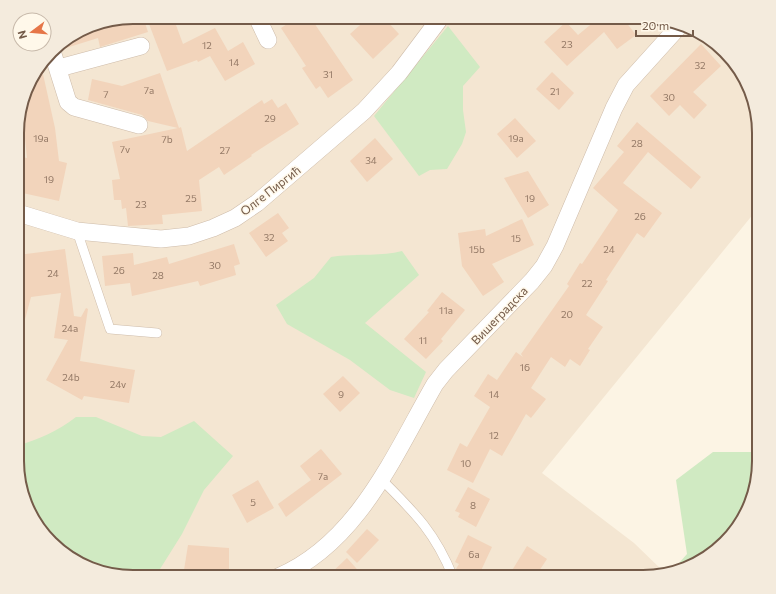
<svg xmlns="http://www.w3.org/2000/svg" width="776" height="594" font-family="Commissioner,sans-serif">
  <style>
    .residential { fill: #f4e6d2 }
    .green { fill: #d0eac2 }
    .building { fill: #f2d4bb }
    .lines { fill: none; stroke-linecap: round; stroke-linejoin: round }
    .service-casing { stroke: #cebcaa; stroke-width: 10 }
    .minor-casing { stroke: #cebcaa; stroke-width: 18 }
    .service { stroke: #fff; stroke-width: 9 }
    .minor { stroke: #fff; stroke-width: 17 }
    .labels { text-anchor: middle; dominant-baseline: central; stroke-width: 3; stroke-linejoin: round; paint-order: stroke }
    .number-label { font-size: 10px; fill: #947966 }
    .street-label { font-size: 12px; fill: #745b49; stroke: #fff8ea }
    .rim { fill: none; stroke: #745b49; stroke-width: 2 }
  </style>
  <rect width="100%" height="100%" fill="#fcf4e4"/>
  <path class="residential" d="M133,17h517l37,9 32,20 28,36 12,51v74l-217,266 92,70 30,29 -21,5h-517l-37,-9 -32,-20 -28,-36 -12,-43 1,-351 14,-43 25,-29 39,-23z"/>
  <g class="green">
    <path d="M448,26l32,41 -17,19v24l3,22 -4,12 -15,25 -17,1 -11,6 -45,-60z"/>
    <path d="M402,251l17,24 -54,48 61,49 -12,26 -24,-8 -40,-30 -63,-36 -11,-19 38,-27 17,-21c24,-4 48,0 71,-6z"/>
    <path d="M76,417h20l46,19 19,1 33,-16 39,35 -29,34 -22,44 -27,43h-29l-37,-9 -32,-20 -28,-36 -12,-43v-23c22,-7 41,-15 59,-29z"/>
    <path d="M713,452h46v17l-9,36 -20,32 -36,28 -21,5 14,-16 -11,-74z"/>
  </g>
  <g class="building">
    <path d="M133,17h10l5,15 -48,15 -2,-9 -32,10 -2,-6 32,-19z"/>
    <path d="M169,17h4l10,27 32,-16 13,23 15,-9 12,22 -30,17 -15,-25 -12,6 -1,-2 -30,11 -18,-47z"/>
    <path d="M298,17h12l43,63 -25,18 -8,-12 -4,3 -14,-21 4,-2 -25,-38z"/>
    <path d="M369,17h14l16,17 -26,25 -23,-25z"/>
    <path d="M593,17h29l14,18 -19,14 -13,-17 -37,34 -23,-24 22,-20 12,13 17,-14z"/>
    <path d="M701,44l20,22 -28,26 14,13 -13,14 -14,-14 -11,11 -19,-20z"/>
    <path d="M41,65l14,63 4,33 8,2 -8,38 -41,-9v-36l9,2 -4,-39 -5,1v-2l14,-43z"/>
    <path d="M552,72l22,21 -15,17 -23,-21z"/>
    <path d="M160,73l19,55 2,-1 6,24 75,-51 2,4 8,-5 6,9 8,-5 13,21 -48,31 1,1 -28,19 -5,-8 -20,13 3,31 -40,4 1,9 -35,2 -2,-18 -4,1 -1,-9h-7l-2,-20 8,-1 -8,-37 66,-14 -30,-7 -6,-6 -54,-15 4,-21 30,7z"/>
    <path d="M515,118l21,23 -19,17 -20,-24z"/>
    <path d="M637,122l64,55 -10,12 -43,-37 -25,31 39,30 -18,25 -7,-5 -31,47 2,1 -22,34 17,12 -15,22 2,1 -10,16 -10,-7 -5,8 -14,-10 -20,31 15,11 -15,19 -5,-4 -24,42 -12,-7 -17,34 -26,-13 13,-27 7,4 23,-40 -16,-11 14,-22 9,6 19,-28 7,5 -2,-3 48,-68 -2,-2 13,-21 2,1 36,-54 -25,-22 31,-36 -7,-6z"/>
    <path d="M375,138l18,21 -26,23 -17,-21z"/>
    <path d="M528,171l21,34 -21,13 -24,-40z"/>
    <path d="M278,213l11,15 -7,5 6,8 -22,16 -17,-24z"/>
    <path d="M522,219l12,26 -42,19 12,18 -21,14 -21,-30 -4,-33 27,-4 1,7z"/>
    <path d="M234,244l6,20 -6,2 2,9 -36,11 -2,-5 -66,15 -2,-13 -25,3 -3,-30 31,-3 1,12 33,-8 2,7z"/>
    <path d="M65,249l9,67 7,1 5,-9 2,1 -8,52 55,9 -6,33 -45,-7 -2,4 -36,-20 22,-40 -14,-2 7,-45 -30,4 -8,30h-5v-72z"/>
    <path d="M442,292l23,18 -24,29 2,2 -17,18 -22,-20 25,-27 -2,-1z"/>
    <path d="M343,376l17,17 -20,19 -17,-18z"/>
    <path d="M321,449l21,25 -56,43 -8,-13 33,-24 -11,-14z"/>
    <path d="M258,480l16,28 -27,15 -15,-28z"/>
    <path d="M468,487l22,12 -14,28 -18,-10 2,-4 -5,-2z"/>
    <path d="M367,529l12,11 -22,23 -11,-11z"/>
    <path d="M468,535l24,12 -14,30h-8l-14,-8 3,-5 -4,-2z"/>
    <path d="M188,545l41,3v27l-20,-1 -25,-4z"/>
    <path d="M527,546l20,13 -12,18h-27z"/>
    <path d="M347,558l17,19h-37z"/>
  </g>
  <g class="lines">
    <defs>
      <g id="service">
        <path d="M77,231l33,98 47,4"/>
        <path d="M381,479c33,33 54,53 72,98"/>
      </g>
      <g id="minor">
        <path d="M257,17l11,23"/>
        <path d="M52,51l16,51 6,5 65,18"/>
        <path d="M59,68l82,-22"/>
        <path d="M18,213l59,18 84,8 28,-3 24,-8 22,-10 22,-15 107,-92 35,-38 42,-56"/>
        <path d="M278,577c80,-34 116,-122 157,-193l11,-14 86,-89 12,-15 11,-20 59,-138 12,-23 55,-61"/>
      </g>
    </defs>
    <use href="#service" class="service-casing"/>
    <use href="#minor" class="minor-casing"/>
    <use href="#service" class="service"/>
    <use href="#minor" class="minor"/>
  </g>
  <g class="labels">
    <g class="number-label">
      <text x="567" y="44">23</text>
      <text x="207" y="45">12</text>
      <text x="234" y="62">14</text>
      <text x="700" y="65">32</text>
      <text x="328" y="74">31</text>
      <text x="149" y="90">7a</text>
      <text x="555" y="91">21</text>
      <text x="106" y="94">7</text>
      <text x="669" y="97">30</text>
      <text x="270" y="118">29</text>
      <text x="41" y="138">19a</text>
      <text x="516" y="138">19a</text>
      <text x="167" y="139">7b</text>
      <text x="637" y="143">28</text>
      <text x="125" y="149">7v</text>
      <text x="225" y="150">27</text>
      <text x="371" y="160">34</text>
      <text x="49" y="179">19</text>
      <text x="191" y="198">25</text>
      <text x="530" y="198">19</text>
      <text x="141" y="204">23</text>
      <text x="640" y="216">26</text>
      <text x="269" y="237">32</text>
      <text x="516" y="238">15</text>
      <text x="477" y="249">15b</text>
      <text x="609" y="249">24</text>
      <text x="215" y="265">30</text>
      <text x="119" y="270">26</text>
      <text x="53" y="273">24</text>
      <text x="158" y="275">28</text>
      <text x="587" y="283">22</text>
      <text x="446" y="310">11a</text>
      <text x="567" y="314">20</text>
      <text x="70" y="328">24a</text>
      <text x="423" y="340">11</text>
      <text x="525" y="367">16</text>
      <text x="71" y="377">24b</text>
      <text x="118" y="384">24v</text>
      <text x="341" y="394">9</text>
      <text x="494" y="394">14</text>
      <text x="494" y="435">12</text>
      <text x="466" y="463">10</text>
      <text x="323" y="476">7a</text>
      <text x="253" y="502">5</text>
      <text x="473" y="505">8</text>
      <text x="474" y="554">6a</text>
    </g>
    <g class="street-label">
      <text transform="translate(270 190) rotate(-38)">Олге Пиргић</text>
      <text transform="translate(499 315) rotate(-46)">Вишеградска</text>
    </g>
  </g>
  <path d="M0 0H776V594H0ZM133 24H643A109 109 0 0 1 752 133V461A109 109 0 0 1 643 570H133A109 109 0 0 1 24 461V133A109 109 0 0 1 133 24Z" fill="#f4ebdd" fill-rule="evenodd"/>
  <path class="rim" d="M133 24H643A109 109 0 0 1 752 133V461A109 109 0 0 1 643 570H133A109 109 0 0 1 24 461V133A109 109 0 0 1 133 24Z"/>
  <g transform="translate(32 32) rotate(254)"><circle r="19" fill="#fff8ea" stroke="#c7b9aa"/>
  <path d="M0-3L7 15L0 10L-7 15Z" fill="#e67648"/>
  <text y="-6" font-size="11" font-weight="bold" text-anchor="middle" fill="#745b49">N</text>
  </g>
  <path d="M636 30v6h57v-6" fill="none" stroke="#745b49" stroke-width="2"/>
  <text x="642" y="30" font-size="12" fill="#745b49" stroke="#fff8ea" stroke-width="3" paint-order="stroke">20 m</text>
</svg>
